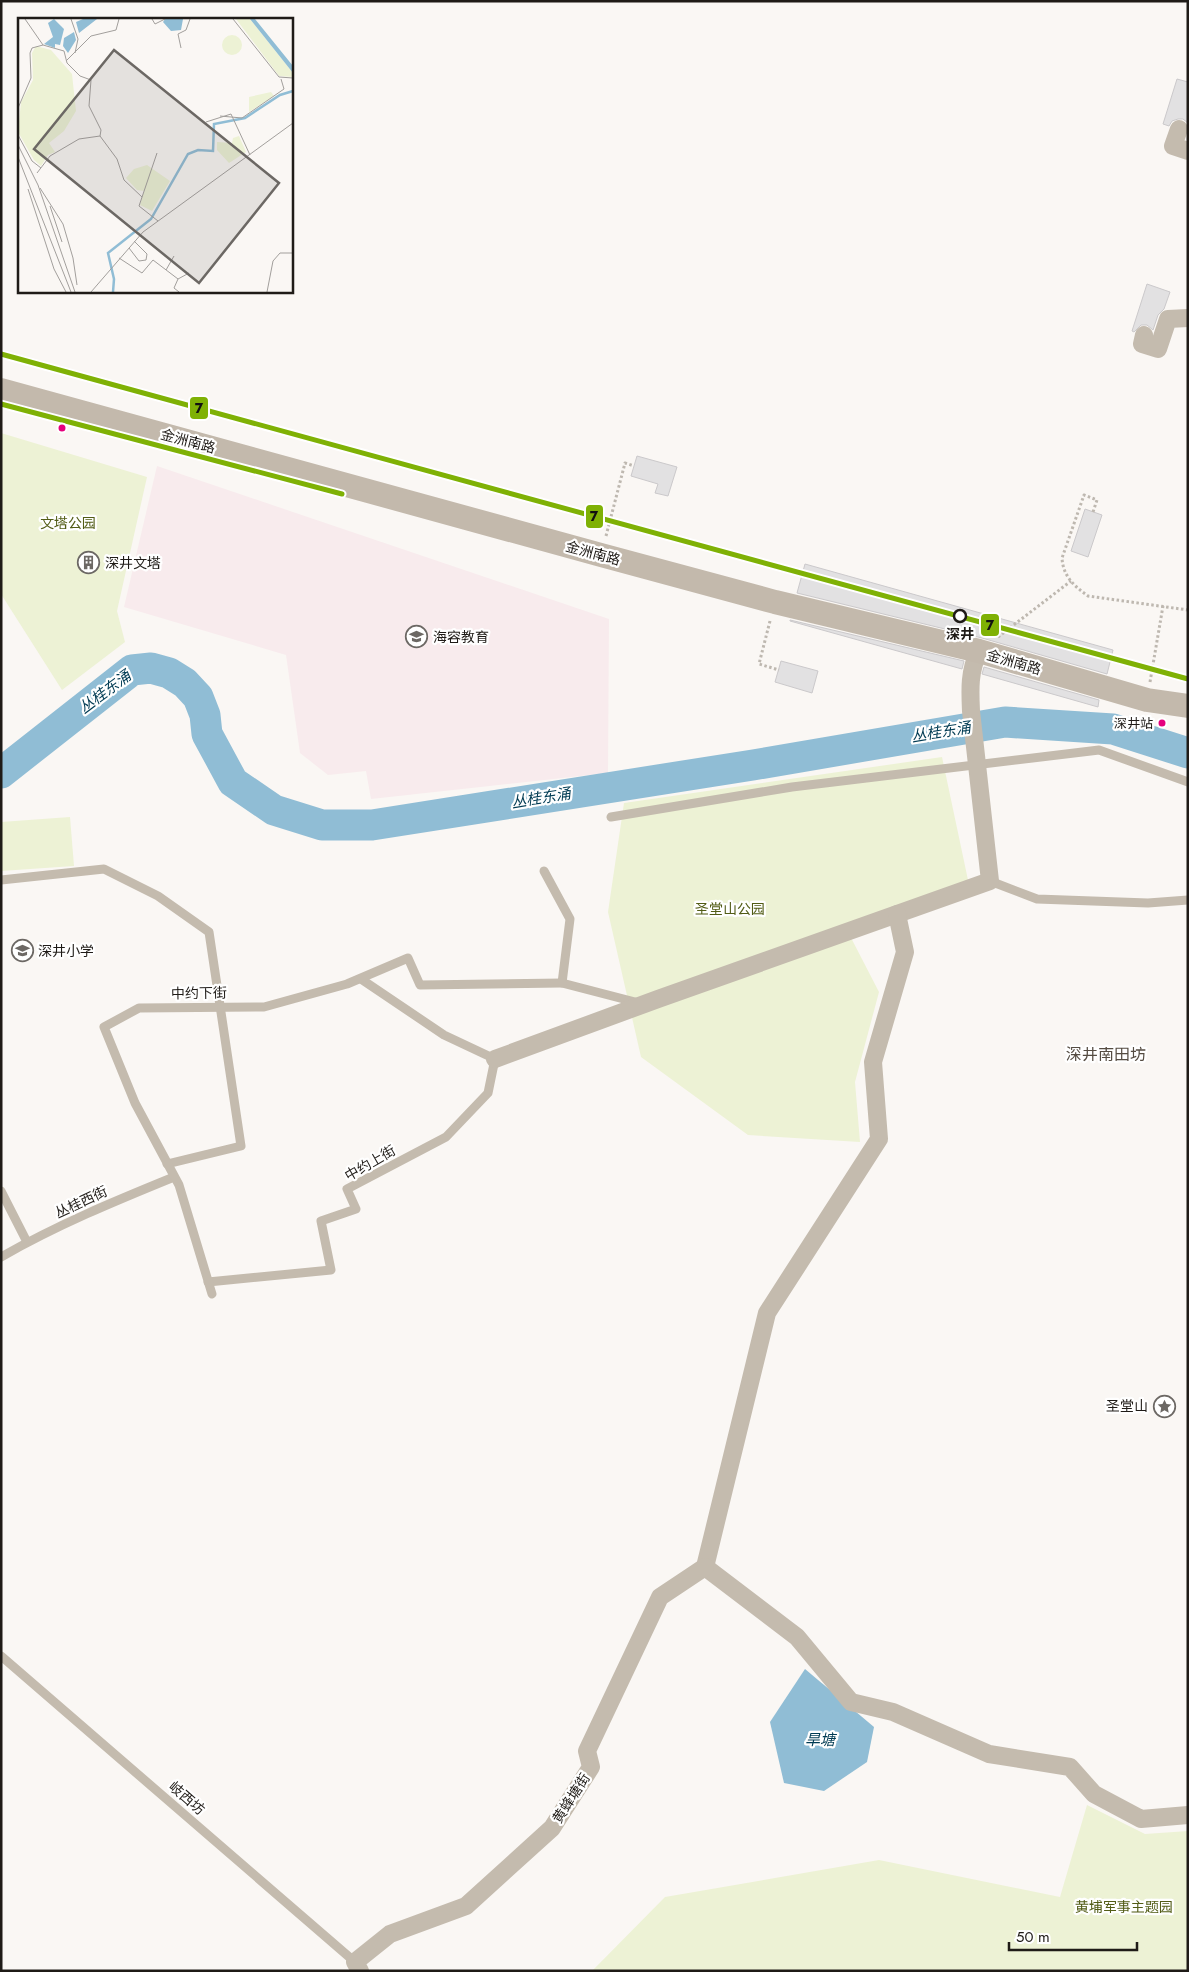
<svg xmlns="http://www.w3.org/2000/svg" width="1189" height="1972" font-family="Jost,'Noto Sans SC',sans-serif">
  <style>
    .education { fill: #f8ebed }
    .green { fill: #edf2d5 }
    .water { fill: #90bdd5 }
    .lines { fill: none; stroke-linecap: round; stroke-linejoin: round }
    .river { stroke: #90bdd5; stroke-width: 31 }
    .building { fill: #e2e1e2; stroke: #cbc9cb }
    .path { stroke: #beb8b0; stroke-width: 3; stroke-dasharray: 2.5 2.5; stroke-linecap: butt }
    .lane { stroke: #c4bbae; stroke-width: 9 }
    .street { stroke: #c4bbae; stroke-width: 18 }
    .secondary { stroke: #c3b9ac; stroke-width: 24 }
    .metro-1-casing { stroke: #fff; stroke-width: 9 }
    .metro-1 { stroke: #7fb105; stroke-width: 5 }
    .bus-dot { fill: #e5007d; stroke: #fff; stroke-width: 2 }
    .stop-dot { fill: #fff; stroke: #1f1b17; stroke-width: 2.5 }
    .labels { text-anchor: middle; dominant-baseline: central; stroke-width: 4.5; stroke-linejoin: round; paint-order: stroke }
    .bus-label { font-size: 13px; fill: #1f1b17; stroke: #fff; text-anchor: end }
    .street-label { font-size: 14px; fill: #1f1b17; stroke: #fff }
    .park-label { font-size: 14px; fill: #525c16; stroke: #fff }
    .poi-label { font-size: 14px; fill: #1f1b17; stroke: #fff; text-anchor: start }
    .stop-label { font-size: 14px; font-weight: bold; fill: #1f1b17; stroke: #fff }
    .water-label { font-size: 15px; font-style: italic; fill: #003b53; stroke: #fff }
    .quarter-label { font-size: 16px; fill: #554c42; stroke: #fff }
    .inset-river { fill: none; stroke: #90bdd5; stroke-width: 2.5 }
    .inset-road { fill: none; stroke: #a29f9c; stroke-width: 1 }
    .view { fill: #6c6864; fill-opacity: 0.15; stroke: #6c6864; stroke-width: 2.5 }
    .inset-edge { fill: none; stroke: #1f1b17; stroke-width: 2.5 }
    .line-badge { stroke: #fff; stroke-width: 2 }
    .pale-badge-label { font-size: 14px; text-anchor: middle; font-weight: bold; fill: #111 }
  </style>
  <rect width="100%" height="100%" fill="#faf7f4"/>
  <path class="education" d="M157,466l452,153 -1,154 -237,26 -5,-28 -38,4 -28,-22 -14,-98 -162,-48z"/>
  <g class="green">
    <path d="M1,433l146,44 -30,134 8,31 -63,48 -61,-96z"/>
    <path d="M942,757l26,123 -121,50 32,62 -24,90 5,60 -112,-7 -107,-78 -33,-145 16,-109z"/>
    <path d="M70,817l4,49 -73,5v-49z"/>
    <path d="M1087,1805l58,29 43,-3v140h-596l73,-74 214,-37 181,37z"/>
  </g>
  <path class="water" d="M805,1669l69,58 -7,35 -43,29 -40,-8 -14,-61z"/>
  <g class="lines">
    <path class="river" d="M1,773l131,-103 19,-2 18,5 16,10 13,14 7,18 2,19 26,48 41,28 48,15h50l381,-60 252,-43 108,7 75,24"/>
  </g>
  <g class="building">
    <path d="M1177,79l11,3v41l-5,-4h-5l-6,2 -3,5 -6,-2z"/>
    <path d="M1147,284l23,8 -6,17 -6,6 -5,15 -6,-5h-6l-7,7 -2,-1z"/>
    <path d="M637,456l40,11 -9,29 -13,-3 3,-9 -27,-8z"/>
    <path d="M1085,509l17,6 -14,42 -17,-6z"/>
    <path d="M86,553l10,4 2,10 -7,6 -10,-4 -1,-10z"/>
    <path d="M805,564l308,86 -6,24 -125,-36 -185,-45z"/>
    <path d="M790,620l174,41 -2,8 -172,-48z"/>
    <path d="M781,661l37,10 -6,22 -37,-11z"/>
    <path d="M984,667l115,33 -1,7 -116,-33z"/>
  </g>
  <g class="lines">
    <g class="path">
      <path d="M1093,512l4,-12 -13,-5 -22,63c1,18 12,28 26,38l100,14"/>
      <path d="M606,536l19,-73 9,3"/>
      <path d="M770,621l-11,43 20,6"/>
      <path d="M998,637l73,-56"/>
      <path d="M1150,682l13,-76"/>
    </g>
    <g class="lane">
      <path d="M611,817l181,-30 307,-37 89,32"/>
      <path d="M544,871l26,48 -8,64 77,20"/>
      <path d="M1,880l103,-11 54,27 51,36 32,214 -74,18"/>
      <path d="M990,881l47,18 111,4 40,-3"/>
      <path d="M1,1191l26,51"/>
      <path d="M1,1257c56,-32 114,-56 173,-80"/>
      <path d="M208,1282l123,-12 -10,-49 35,-12 -9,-20 99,-52 42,-44 7,-34 -51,-24 -83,-56"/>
      <path d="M212,1294l-33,-109 -44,-82 -31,-76 35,-19 125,-1 83,-23 61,-26 12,27 142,-2"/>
      <path d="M1,1656l354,306"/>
    </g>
    <g class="street">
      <path d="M1179,129l-6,17 15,5"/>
      <path d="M1144,335l-2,9 16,5 10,-30 20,-1"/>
      <path d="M495,1059l163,-60 332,-118 -19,-170c-1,-21 -2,-40 8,-60"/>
      <path d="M705,1567l62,-254 112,-174 -6,-77 32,-110 -8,-38"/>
      <path d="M705,1567l92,70 54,65 42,10 96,42 81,13 24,27 47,25 47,-4"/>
      <path d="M360,1971l-5,-9 35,-28 76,-28 86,-78 39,-61 -4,-16 73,-154 45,-30"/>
    </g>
    <path class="secondary" d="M1,390l600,165 174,47 204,49 168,49 41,6"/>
    <defs>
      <g id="metro-1">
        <path d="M1,354l1187,325"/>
        <path d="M1,404l341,90"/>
      </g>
    </defs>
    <use href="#metro-1" class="metro-1-casing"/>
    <use href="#metro-1" class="metro-1"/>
  </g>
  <defs>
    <symbol id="building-ring" viewBox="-11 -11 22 22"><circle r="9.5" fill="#fff" stroke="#6c6864" stroke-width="1.5"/><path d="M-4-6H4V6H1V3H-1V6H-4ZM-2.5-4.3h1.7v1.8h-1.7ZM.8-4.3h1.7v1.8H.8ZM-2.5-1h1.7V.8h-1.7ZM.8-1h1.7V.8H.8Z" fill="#6c6864"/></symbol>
    <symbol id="school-ring" viewBox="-11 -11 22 22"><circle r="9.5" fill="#fff" stroke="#6c6864" stroke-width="1.5"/><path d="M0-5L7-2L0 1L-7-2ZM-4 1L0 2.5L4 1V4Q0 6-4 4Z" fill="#6c6864"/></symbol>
    <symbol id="sight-ring" viewBox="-11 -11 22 22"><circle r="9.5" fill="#fff" stroke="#6c6864" stroke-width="1.5"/><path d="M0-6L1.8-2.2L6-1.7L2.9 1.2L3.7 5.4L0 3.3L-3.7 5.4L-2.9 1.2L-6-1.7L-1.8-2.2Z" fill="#6c6864"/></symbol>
  </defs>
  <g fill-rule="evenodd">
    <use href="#building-ring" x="76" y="550" width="25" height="25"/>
    <use href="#school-ring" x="404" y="624" width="25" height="25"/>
    <use href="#school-ring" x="10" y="938" width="25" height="25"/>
    <use href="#sight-ring" x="1152" y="1394" width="25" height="25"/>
  </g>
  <g class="bus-dot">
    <circle cx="62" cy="428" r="4.5"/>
    <circle cx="1162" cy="723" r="4.5"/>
  </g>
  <circle class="stop-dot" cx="960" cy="616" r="6"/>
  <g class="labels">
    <g class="bus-label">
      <text x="1153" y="723">深井站</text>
    </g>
    <g class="street-label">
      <text transform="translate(188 441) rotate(15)">金洲南路</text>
      <text transform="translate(593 553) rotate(15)">金洲南路</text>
      <text transform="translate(1014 662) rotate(16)">金洲南路</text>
      <text transform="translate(199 993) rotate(-1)">中约下街</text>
      <text transform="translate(370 1163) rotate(-30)">中约上街</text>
      <text transform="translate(81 1202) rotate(-25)">丛桂西街</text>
      <text transform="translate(187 1798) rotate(41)">岐西坊</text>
      <text transform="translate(571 1798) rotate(-57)">黄蜂塘街</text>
    </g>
    <g class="park-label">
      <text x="68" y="523">文塔公园</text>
      <text x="730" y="909">圣堂山公园</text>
      <text x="1124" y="1907">黄埔军事主题园</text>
    </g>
    <g class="poi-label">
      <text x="105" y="563">深井文塔</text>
      <text x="433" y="637">海容教育</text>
      <text x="38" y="951">深井小学</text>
      <text x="1148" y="1406" text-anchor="end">圣堂山</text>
    </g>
    <g class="stop-label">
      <text x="960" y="634">深井</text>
    </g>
    <g class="water-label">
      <text transform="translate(105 692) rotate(-37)">丛桂东涌</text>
      <text transform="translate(941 732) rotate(-9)">丛桂东涌</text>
      <text transform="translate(541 798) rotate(-9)">丛桂东涌</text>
      <text x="820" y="1740">旱塘</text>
    </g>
    <g class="quarter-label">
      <text x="1106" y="1054">深井南田坊</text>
    </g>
  </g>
  <g transform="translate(18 18)">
    <rect width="275" height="275" fill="#faf7f4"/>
    <path d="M218,1h14l43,54v4l-14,-1zM204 27a10 10 0 1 1 20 0a10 10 0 1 1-20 0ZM18,28l15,4 21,24 4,37 -12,20 -15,12 6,9 -7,3 -7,11 -7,-6 -16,-28 3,-30 12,-22 -1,-27zM253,74l3,4 -25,16v-15zM221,118l7,16 -17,11 -12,-13v-8l15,1 1,-5zM129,147l23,16 -18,30 -12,-6 4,-14 -7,-1 -11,-12 8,-9z" fill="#edf2d5"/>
    <path d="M36,1l10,10 -4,16 -5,-1v4l-11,-4 9,-7 -5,-14zM65,1h14l-18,14 -3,-11zM147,1h18l-2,11 -10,1 -8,-9zM232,1h5l38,47v7zM56,14l2,8 -8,13 -5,-7 1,-8z" fill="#90bdd5"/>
    <path class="inset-river" d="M95,274l1,-13 -6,-26 43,-34 37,-65 10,-4 15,1 1,-27 31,-6 35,-23 13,-4"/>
    <path class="inset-road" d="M7,1l18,26 21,6 3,12 13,13 11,4 -2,26 12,24 -1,6M53,1l7,20 -3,14M134,1l3,5 10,-5M215,1l46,58 14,1M163,30l-3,-14 8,-4 4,-11M48,43l25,-25 25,-6 3,-11M0,90l13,-30 -1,-25 2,-5 11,-3M202,98l22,2 42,-29 -3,-10M188,104l25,-8 19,41M0,117l14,26 9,7M82,118l17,23 7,21 18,17M0,127l20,40 37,107M139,135l-18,53 19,15M0,139l53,135M19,155l13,-17 29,-17 21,-3M22,170l23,36 10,34 4,27M10,171l26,80 12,23M32,188l12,36M111,230l10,13 7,-1 1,-6 -13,-13M101,240l23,15 11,-13 25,19 11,-6M148,252l8,-14M160,261l-4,9 5,4M73,274l52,-60 150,-109M249,274l6,-31 7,-8h13"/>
    <path class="view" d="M96,32l165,133 -80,100 -165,-134z"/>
    <rect width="275" height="275" class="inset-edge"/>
  </g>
  <g class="line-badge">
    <rect x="189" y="396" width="20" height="24" rx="5" fill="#7fb105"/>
    <rect x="585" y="504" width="19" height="25" rx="5" fill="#7fb105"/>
    <rect x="980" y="613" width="20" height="24" rx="5" fill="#7fb105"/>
  </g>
  <g class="pale-badge-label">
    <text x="199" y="413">7</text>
    <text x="594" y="521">7</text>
    <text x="990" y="630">7</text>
  </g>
  <rect width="1189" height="1972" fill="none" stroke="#1f1b17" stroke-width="5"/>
  <path d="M1009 1942v8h128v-8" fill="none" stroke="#1f1b17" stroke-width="2.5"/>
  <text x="1016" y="1942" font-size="15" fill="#1f1b17" stroke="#ffffff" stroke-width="4" paint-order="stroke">50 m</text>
</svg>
